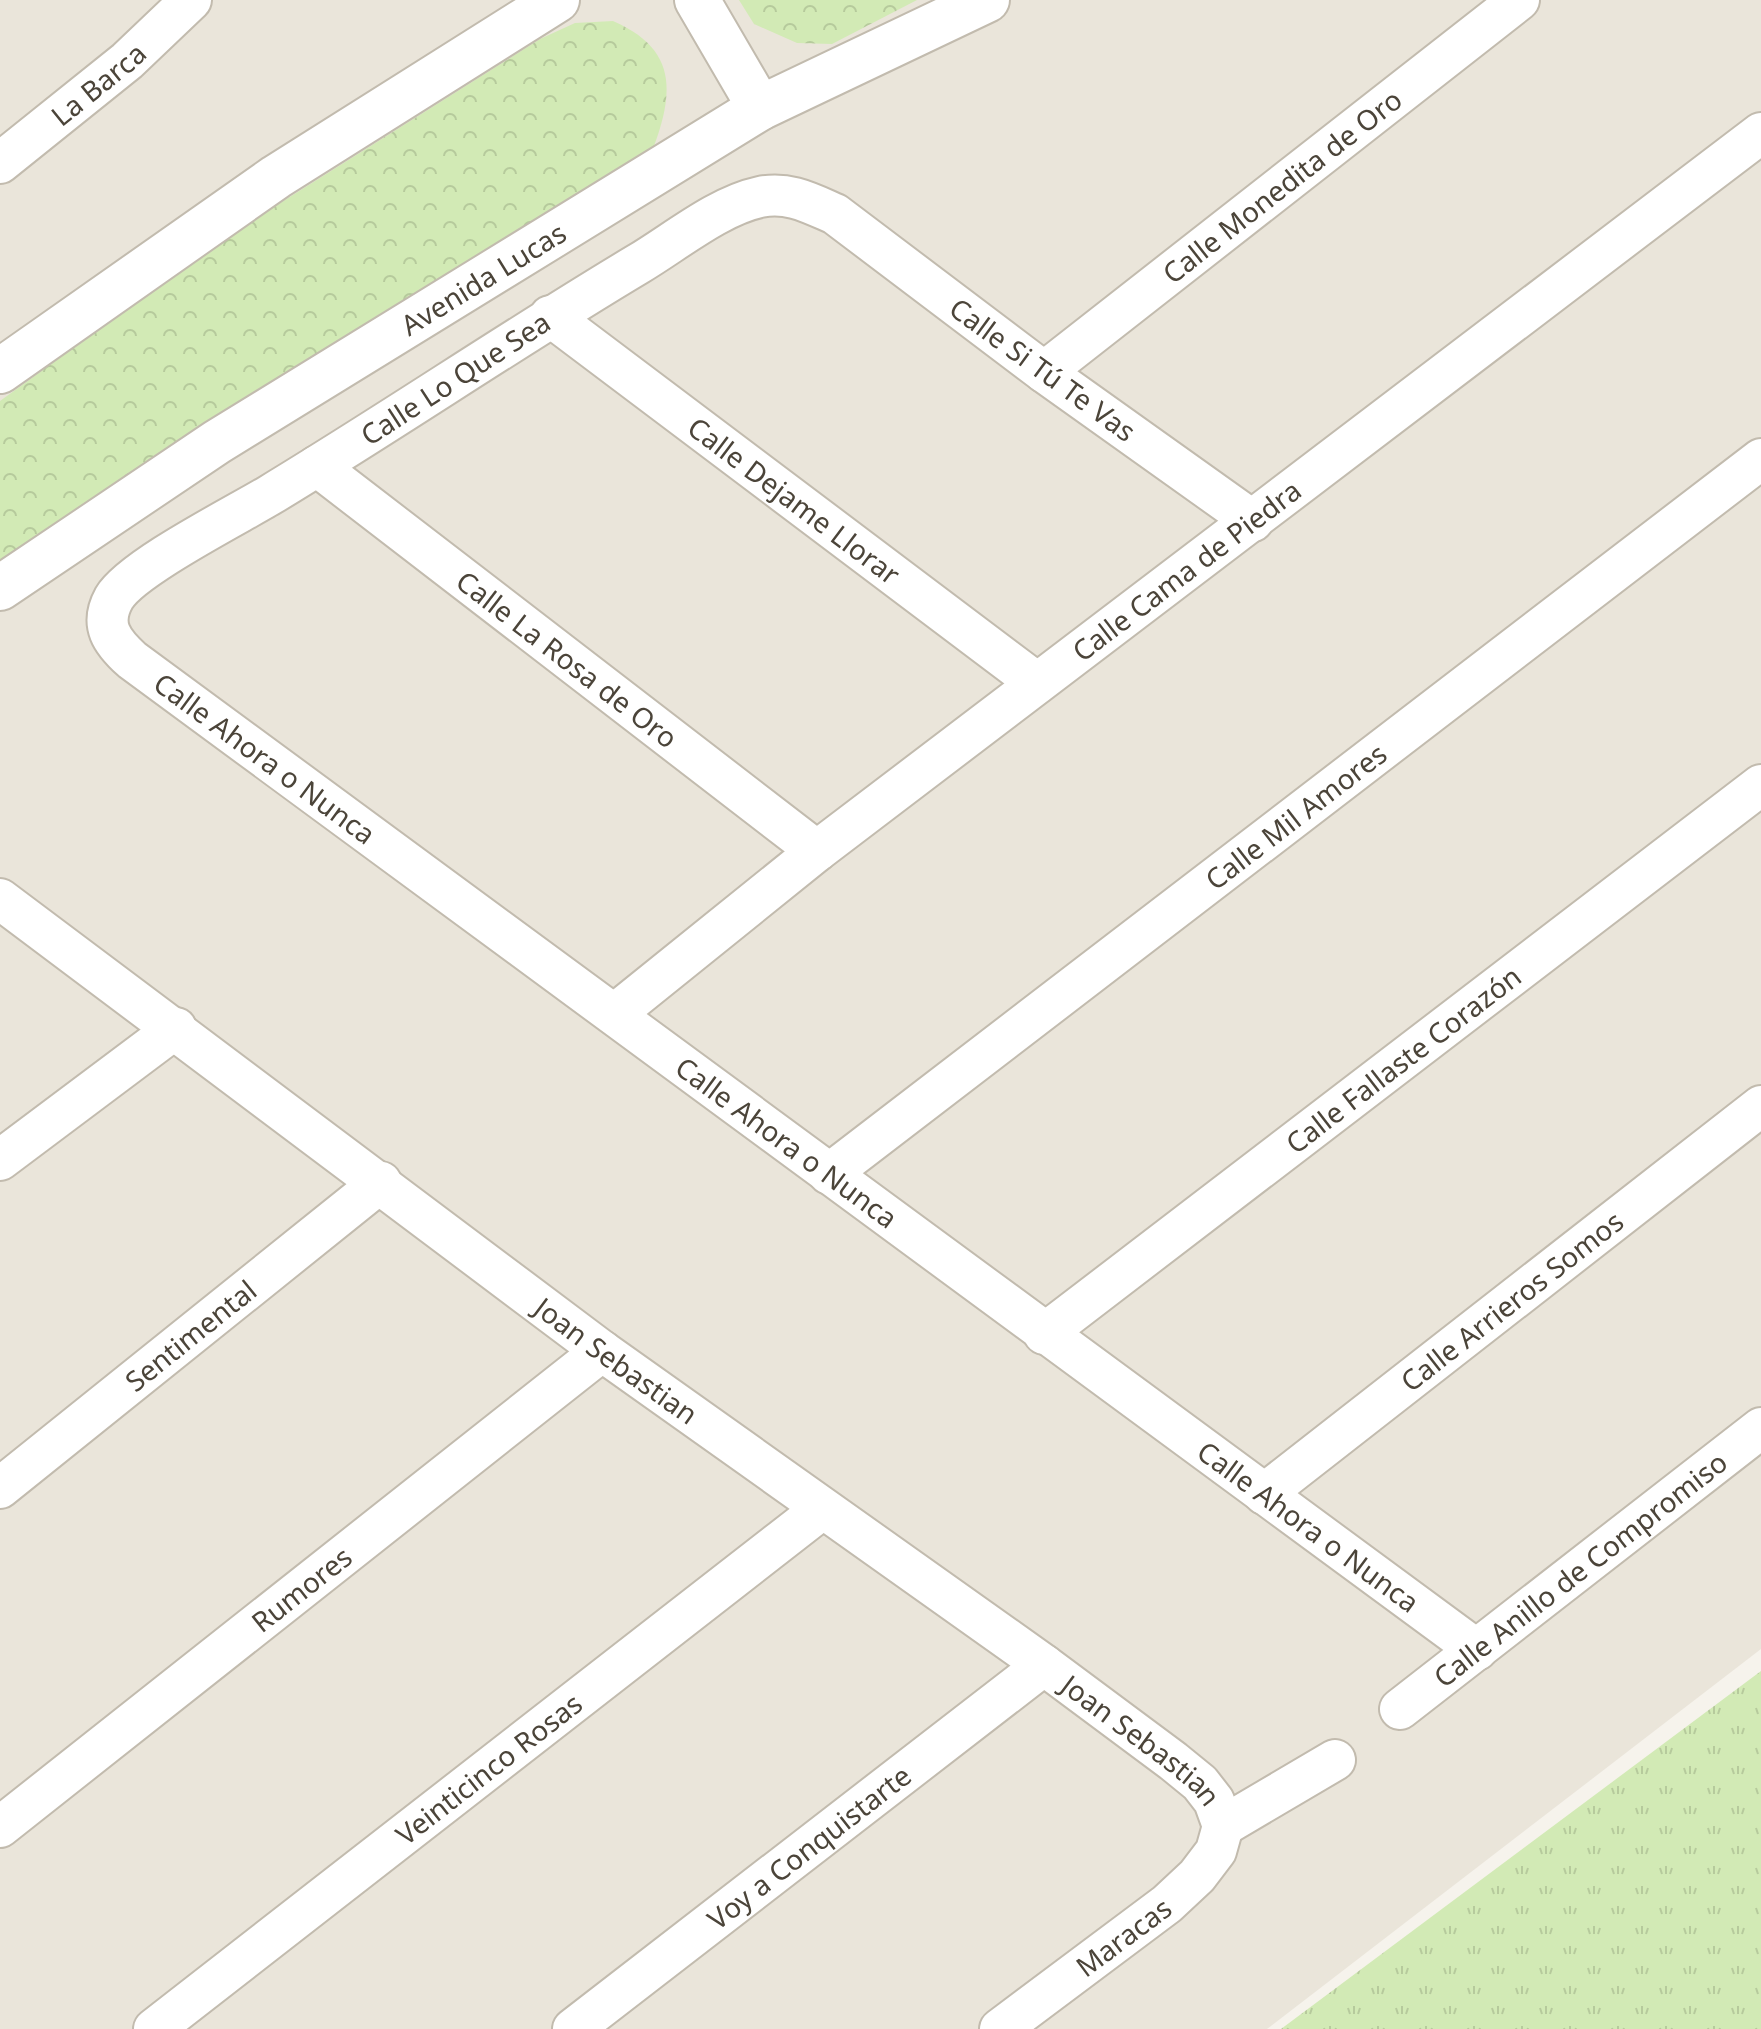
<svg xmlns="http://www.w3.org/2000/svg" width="1761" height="2029" font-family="'Noto Sans',sans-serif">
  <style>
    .residential { fill: #eae5da }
    .grass { fill: url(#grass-tufts) }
    .park { fill: url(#park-crowns) }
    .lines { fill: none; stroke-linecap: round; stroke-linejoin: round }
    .minor-casing { stroke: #c2bbae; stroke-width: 44 }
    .tertiary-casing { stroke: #c2bbae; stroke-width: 48 }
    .minor { stroke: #fff; stroke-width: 40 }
    .tertiary { stroke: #fff; stroke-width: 44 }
    .labels { text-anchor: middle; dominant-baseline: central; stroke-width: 6; stroke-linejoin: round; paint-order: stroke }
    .street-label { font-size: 28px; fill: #4b4439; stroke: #fff }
  </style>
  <defs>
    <pattern id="grass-tufts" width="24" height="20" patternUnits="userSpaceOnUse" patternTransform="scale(2)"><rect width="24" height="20" fill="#d2eab5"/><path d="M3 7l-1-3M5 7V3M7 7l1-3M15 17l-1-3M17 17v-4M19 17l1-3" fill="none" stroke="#b6ca9c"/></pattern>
    <pattern id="park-crowns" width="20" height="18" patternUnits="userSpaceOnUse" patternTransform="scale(2)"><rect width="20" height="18" fill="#d2eab5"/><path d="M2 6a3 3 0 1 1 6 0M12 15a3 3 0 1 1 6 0" fill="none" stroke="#b6ca9c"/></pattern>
  </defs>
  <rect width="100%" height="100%" fill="#f6f3ec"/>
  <path class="residential" d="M0,0h1761v1649l-494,380h-1267z"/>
  <path class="grass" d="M1761,1671v358h-480z"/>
  <g class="park">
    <path d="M739,0h178l-85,44 -35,-1 -43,-19z"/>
    <path d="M613,21c62,27 62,68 41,125l-654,421v-166l228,-165 312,-197 35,-16z"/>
  </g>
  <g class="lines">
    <defs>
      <g id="minor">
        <path id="s1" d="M0,163l127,-102 64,-61"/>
        <path id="s2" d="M550,316l487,367"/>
        <path id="s3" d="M1044,372l475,-372"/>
        <path id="s4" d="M317,466l500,385"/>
        <path id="s5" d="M1253,521l-209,-149 -209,-158c-25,-11 -47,-23 -75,-17 -42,9 -85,45 -122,67 -124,74 -244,156 -368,231 -35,21 -138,73 -156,103 -15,27 -2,44 18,62l1345,990"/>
        <path id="s6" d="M0,899l602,452 442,314 129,96 27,22 14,18 9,25"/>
        <path id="s7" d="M616,1013l201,-162 944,-718"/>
        <path d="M0,1160l176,-132"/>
        <path id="s8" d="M829,1174l932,-715"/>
        <path id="s9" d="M1044,1334l717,-549"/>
        <path id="s10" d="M0,1488l381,-306"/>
        <path id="s11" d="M1264,1494l497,-388"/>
        <path id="s12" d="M1400,1709l361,-281"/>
        <path d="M1223,1826l112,-66"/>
        <path id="s13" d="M0,1827l602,-476"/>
        <path id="s14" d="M154,2029l668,-520"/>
        <path id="s15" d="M573,2029l471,-364"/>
        <path id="s16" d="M1000,2029l167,-125 30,-28 19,-25 7,-25"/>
      </g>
      <g id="tertiary">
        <path d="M697,0l63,108"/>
        <path d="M0,371l276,-194 281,-177"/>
        <path id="s17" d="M0,588l217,-146 543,-334 227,-108"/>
      </g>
    </defs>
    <use href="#minor" class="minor-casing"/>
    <use href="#tertiary" class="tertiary-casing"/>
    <use href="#minor" class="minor"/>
    <use href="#tertiary" class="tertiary"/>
  </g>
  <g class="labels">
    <g class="street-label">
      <text stroke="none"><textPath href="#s1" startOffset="126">La Barca</textPath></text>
      <text stroke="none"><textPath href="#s3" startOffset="302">Calle Monedita de Oro</textPath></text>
      <text stroke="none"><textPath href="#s17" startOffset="574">Avenida Lucas</textPath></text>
      <text transform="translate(1043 369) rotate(36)">Calle Si Tú Te Vas</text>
      <text transform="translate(455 378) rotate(-33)">Calle Lo Que Sea</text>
      <text stroke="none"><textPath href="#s2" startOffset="306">Calle Dejame Llorar</textPath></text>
      <text stroke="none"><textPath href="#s7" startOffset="722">Calle Cama de Piedra</textPath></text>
      <text stroke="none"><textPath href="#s4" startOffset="316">Calle La Rosa de Oro</textPath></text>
      <text stroke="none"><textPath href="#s5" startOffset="1596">Calle Ahora o Nunca</textPath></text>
      <text stroke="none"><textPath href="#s8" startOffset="588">Calle Mil Amores</textPath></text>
      <text stroke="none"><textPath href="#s9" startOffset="452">Calle Fallaste Corazón</textPath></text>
      <text stroke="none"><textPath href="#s5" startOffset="2244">Calle Ahora o Nunca</textPath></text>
      <text stroke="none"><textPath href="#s11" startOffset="314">Calle Arrieros Somos</textPath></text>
      <text stroke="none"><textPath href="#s10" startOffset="244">Sentimental</textPath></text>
      <text stroke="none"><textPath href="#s6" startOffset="770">Joan Sebastian</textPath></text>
      <text stroke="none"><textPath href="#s5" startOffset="2892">Calle Ahora o Nunca</textPath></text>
      <text stroke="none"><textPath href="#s12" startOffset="228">Calle Anillo de Compromiso</textPath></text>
      <text stroke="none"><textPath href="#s13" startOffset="384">Rumores</textPath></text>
      <text stroke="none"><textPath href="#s6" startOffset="1418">Joan Sebastian</textPath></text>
      <text stroke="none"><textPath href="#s14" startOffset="424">Veinticinco Rosas</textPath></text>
      <text stroke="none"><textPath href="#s15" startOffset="298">Voy a Conquistarte</textPath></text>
      <text stroke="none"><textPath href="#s16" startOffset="154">Maracas</textPath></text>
    </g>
  </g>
</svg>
